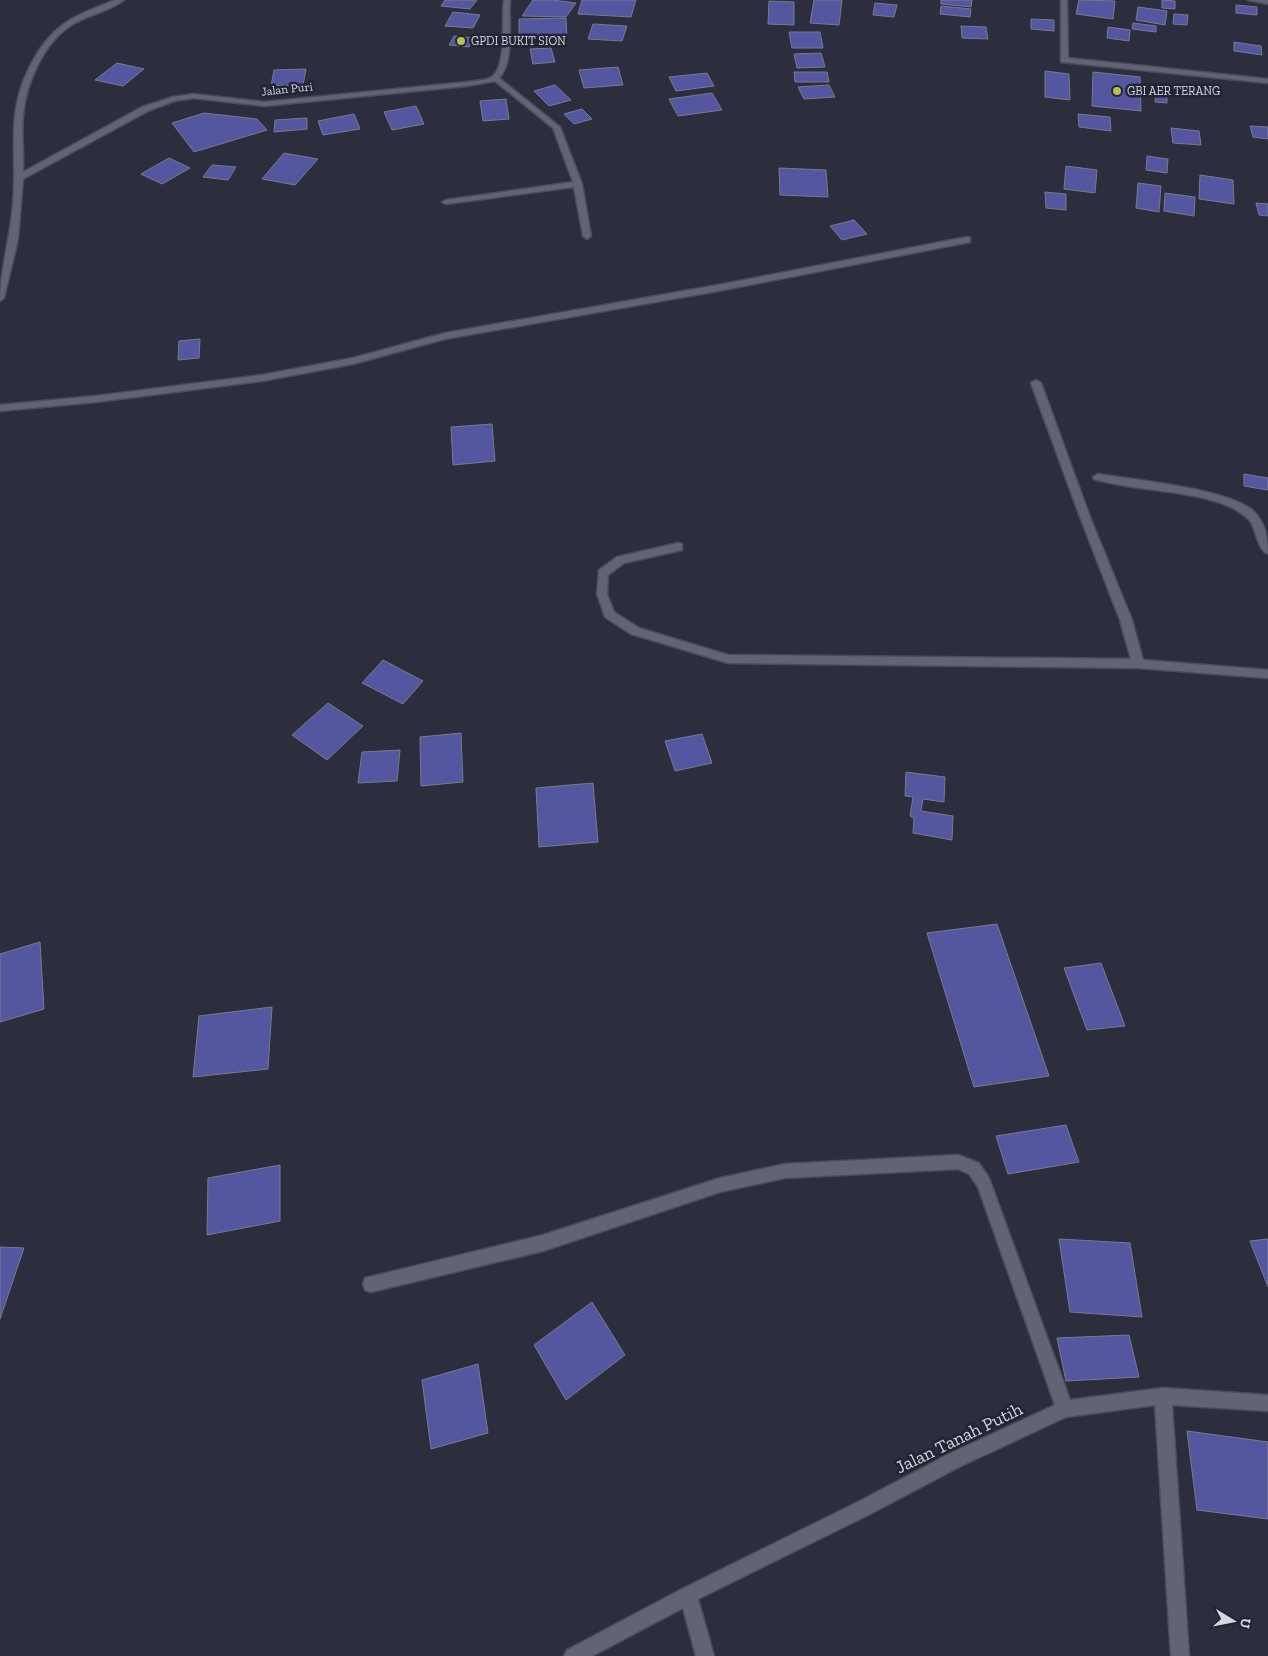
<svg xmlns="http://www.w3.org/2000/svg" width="1268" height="1656" font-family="'Zilla Slab',serif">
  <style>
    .building { fill: #5556a0; stroke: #787a8d }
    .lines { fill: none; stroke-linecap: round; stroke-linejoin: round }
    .minor-casing { stroke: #4a4c59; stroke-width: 3 }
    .minor { fill: #626476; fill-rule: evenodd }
    .poi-dot { fill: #b3c24b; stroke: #232434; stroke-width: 2 }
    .labels { text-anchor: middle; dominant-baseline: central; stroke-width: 5; stroke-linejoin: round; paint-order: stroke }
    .far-poi-label { font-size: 12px; fill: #d4d6e0; stroke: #232434; text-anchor: start }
    .far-street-label { font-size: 12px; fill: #d4d6e0; stroke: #232434 }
    .near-street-label { font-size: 18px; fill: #d4d6e0; stroke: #232434 }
  </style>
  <rect width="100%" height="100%" fill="#2c2e3e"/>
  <g class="building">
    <path d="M445,0h32l-7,9 -29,-3z"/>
    <path d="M533,0h19l24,3 -10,14 -44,-1z"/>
    <path d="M582,0h54l-5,17 -53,-3z"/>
    <path d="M814,0h28l-3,25 -29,-2z"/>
    <path d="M941,0h31l-1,7 -30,-3z"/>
    <path d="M1079,0l36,1 -2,18 -37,-5z"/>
    <path d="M1162,0l13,1v8l-13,-1z"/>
    <path d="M769,1l25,1v23l-26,-1z"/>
    <path d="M875,3l22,2 -3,12 -21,-2z"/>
    <path d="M1236,5l21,2v8l-21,-2z"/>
    <path d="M941,6l30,3 -1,8 -30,-3z"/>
    <path d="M1138,7l29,4 -2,14 -29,-5z"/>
    <path d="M453,12l27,3 -7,13 -28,-2z"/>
    <path d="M1174,14l14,1 -1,10 -14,-1z"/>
    <path d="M566,18l1,20 -48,1v-20z"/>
    <path d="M1031,19l23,1v11l-23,-2z"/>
    <path d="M1133,23l23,3v6l-24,-3z"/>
    <path d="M593,24l34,2 -5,15 -34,-2z"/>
    <path d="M961,26l25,1 2,12 -26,-1z"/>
    <path d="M1108,27l22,3 -1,11 -22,-3z"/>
    <path d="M789,32h31l3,16h-31z"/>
    <path d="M454,36l20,2 -5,9 -20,-2z"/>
    <path d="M1234,42l27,4 1,9 -28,-4z"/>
    <path d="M551,48l4,14 -22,2 -3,-15z"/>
    <path d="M821,53l4,14 -28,1 -3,-14z"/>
    <path d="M117,63l27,6 -21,17 -28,-6z"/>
    <path d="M618,67l5,18 -39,3 -5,-18z"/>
    <path d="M306,69l-3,16 -32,1 3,-16z"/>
    <path d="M1045,71l24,3 1,26 -25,-3z"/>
    <path d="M794,72h33l2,10h-34z"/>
    <path d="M1093,72l47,5 1,34 -49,-5z"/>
    <path d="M707,73l7,13 -38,5 -7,-14z"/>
    <path d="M555,85l16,15 -22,6 -15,-15z"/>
    <path d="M829,85l6,12 -31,2 -6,-12z"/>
    <path d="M1156,92l11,1v10l-12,-1z"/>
    <path d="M712,93l10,17 -44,6 -9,-17z"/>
    <path d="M506,99l3,20 -26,2 -3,-20z"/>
    <path d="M416,106l8,18 -32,6 -8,-18z"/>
    <path d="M582,109l10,10 -18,5 -10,-10z"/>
    <path d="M204,113l53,6 10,11 -73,22 -22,-29z"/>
    <path d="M354,114l6,15 -37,6 -5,-14z"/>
    <path d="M1078,114l32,3 1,14 -32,-4z"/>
    <path d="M307,118v11l-33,3 1,-12z"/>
    <path d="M1250,126l18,1v12l-15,-2z"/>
    <path d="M1171,128l28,3 2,14 -28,-2z"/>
    <path d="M284,153l34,6 -23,26 -33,-6z"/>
    <path d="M1147,156l21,3 -1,14 -21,-3z"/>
    <path d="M169,158l21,10 -28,16 -21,-10z"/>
    <path d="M212,165l24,2 -8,13 -25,-3z"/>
    <path d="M1066,166l31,4 -2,23 -31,-4z"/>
    <path d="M779,168l47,2 2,27 -48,-2z"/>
    <path d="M1200,175l33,5 1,24 -35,-5z"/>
    <path d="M1138,183l23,3 -2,26 -23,-4z"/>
    <path d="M1045,192l21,2v16l-20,-2z"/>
    <path d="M1165,193l30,4 -1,19 -30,-5z"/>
    <path d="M1256,203l12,1v12l-9,-1z"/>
    <path d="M854,220l13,14 -25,6 -12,-14z"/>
    <path d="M200,339l-1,19 -21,2 1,-19z"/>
    <path d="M492,424l3,37 -42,4 -2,-38z"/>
    <path d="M1244,474l24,4v12l-24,-4z"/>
    <path d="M383,660l40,21 -20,23 -41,-21z"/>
    <path d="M328,703l35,23 -36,34 -35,-25z"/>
    <path d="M461,733l2,49 -42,4 -1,-49z"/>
    <path d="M702,734l10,29 -37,8 -10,-30z"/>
    <path d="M400,750l-3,31 -39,2 4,-31z"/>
    <path d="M906,772l39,5 -1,25 -21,-3 -2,12 32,5 -1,24 -39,-7 1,-15 -4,-2 3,-19 -8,-1z"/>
    <path d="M593,783l5,59 -59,5 -3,-59z"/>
    <path d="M997,924l52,152 -75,11 -47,-154z"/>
    <path d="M40,942l4,67 -44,13v-68z"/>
    <path d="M1101,963l24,63 -38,4 -23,-62z"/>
    <path d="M272,1007l-4,62 -75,8 6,-61z"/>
    <path d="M1066,1125l13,37 -71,12 -12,-38z"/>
    <path d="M280,1165v56l-73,14 1,-57z"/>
    <path d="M1059,1239l71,4 12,74 -72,-5z"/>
    <path d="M1268,1239v48l-18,-46z"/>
    <path d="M0,1247l24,1 -24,71z"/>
    <path d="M592,1302l33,53 -59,45 -32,-55z"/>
    <path d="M1129,1335l10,42 -73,4 -9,-43z"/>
    <path d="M478,1364l10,69 -57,16 -9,-69z"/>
    <path d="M1187,1431l81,11v77l-71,-9z"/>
  </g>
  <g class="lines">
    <defs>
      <g id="minor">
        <path d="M115,0h9c-15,12 -38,15 -54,26 -27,18 -44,58 -47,89 -2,19 1,38 0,57l119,-65 31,-10 20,-3 71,8 203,-20c7,-1 16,-1 23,-4 18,-8 11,-61 14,-78h6c-2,21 5,62 -11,78l61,49 22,57 9,52 -4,3 -4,-3 -9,-49 -128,17 -4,-2 4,-2 127,-18 -20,-54 -58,-47 -28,5 -203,20 -71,-8 -19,3 -26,10 -125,68 -5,60 -14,59 -4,3c0,-33 11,-65 13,-98 3,-29 -1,-58 2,-87 3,-32 22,-73 49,-92 15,-11 34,-17 51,-24z"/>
        <path d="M1061,0h6l1,58 200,21v4l-207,-21z"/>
        <path d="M1248,0h20v4z"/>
        <path d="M967,237l3,1v4l-252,49 -273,48 -92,25 -91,17 -166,21 -96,9v-6l96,-9 166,-21 91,-17 92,-25 273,-48z"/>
        <path d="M1036,380l5,3 49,134 42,103 11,40 125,10v8l-130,-10 -410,-5 -97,-29 -26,-17 -8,-23 2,-24 18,-13 61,-14 4,1v6l-58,13 -16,12 -1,19 7,18 25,16 89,27 403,4 -11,-39 -40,-103 -49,-134z"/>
        <path d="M1098,474c37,6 124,14 153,35 14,11 17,28 17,45 -10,-3 -12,-25 -18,-33 -5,-6 -12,-10 -19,-14 -43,-18 -92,-15 -137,-28l-1,-2z"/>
        <path d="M958,1155l21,8 10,15 81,222 93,-12 105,7v16l-96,-6 17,251h-18l-16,-251 -89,12 -105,49 -91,48 -172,85 16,57h-18l-13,-48 -91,48h-28l3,-6 115,-61 176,-87 91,-48 106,-49 -77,-218 -9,-13 -11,-5 -173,9 -65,14 -177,59 -172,41 -6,-2 -2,-6 2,-6 178,-43 177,-57 65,-14z"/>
      </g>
    </defs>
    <use href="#minor" class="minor-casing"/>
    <use href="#minor" class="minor"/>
  </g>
  <g class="poi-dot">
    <circle cx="461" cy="41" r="5"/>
    <circle cx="1117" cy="91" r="5"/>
  </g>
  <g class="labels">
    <g class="far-poi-label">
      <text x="471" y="41">GPDI BUKIT SION</text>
      <text x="1127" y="91">GBI AER TERANG</text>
    </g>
    <g class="far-street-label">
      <text transform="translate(287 89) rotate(-6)">Jalan Puri</text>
    </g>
    <g class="near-street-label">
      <text transform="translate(959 1438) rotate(-26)">Jalan Tanah Putih</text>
    </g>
  </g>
  <g transform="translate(1233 1621) rotate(100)" stroke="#232434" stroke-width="4" paint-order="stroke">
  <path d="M0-4L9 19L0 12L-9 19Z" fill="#d4d6e0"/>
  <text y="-8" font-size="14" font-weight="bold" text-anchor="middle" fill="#d4d6e0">U</text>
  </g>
</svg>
